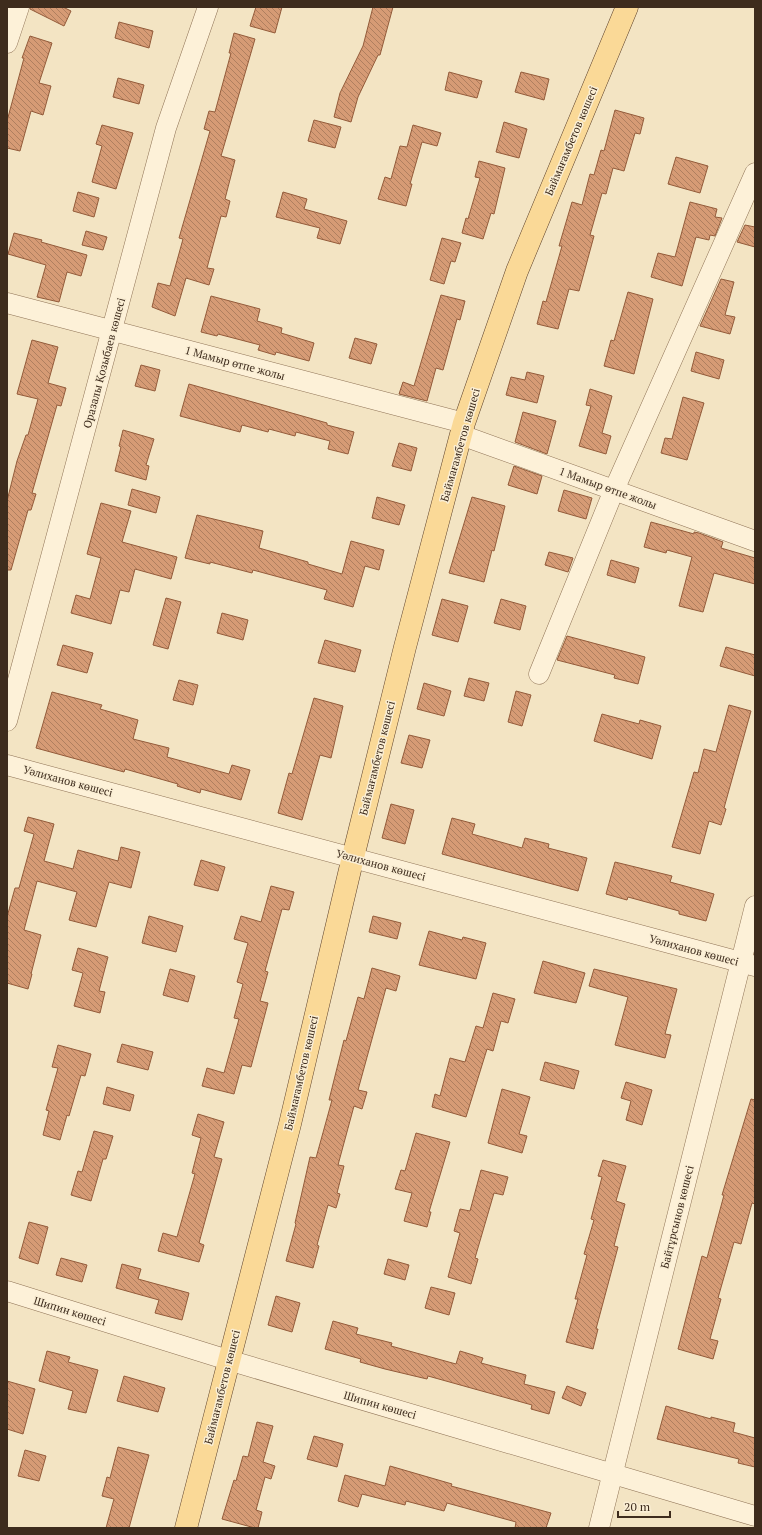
<svg xmlns="http://www.w3.org/2000/svg" width="762" height="1535" font-family="'PT Serif',serif">
  <style>
    .building { fill: url(#building-back-hatch); stroke: #935b3a }
    .lines { fill: none; stroke-linecap: round; stroke-linejoin: round }
    .minor-casing { stroke: #907457; stroke-width: 21 }
    .major-casing { stroke: #5e422c; stroke-width: 23 }
    .minor { stroke: #fdf1d8; stroke-width: 20 }
    .major { stroke: #fad997; stroke-width: 22 }
    .labels { text-anchor: middle; dominant-baseline: central; stroke-width: 3; stroke-linejoin: round; paint-order: stroke }
    .street-label { font-size: 11px; fill: #3e2c1d; stroke: #faeed4 }
  </style>
  <defs>
    <pattern id="building-back-hatch" width="6" height="6" patternUnits="userSpaceOnUse"><rect width="6" height="6" fill="#d69b75"/><path d="M-1 5l2 2M0 0l6 6M5-1l2 2" fill="none" stroke="#af7f5f"/></pattern>
  </defs>
  <rect width="100%" height="100%" fill="#f3e4c3"/>
  <g class="building">
    <path d="M30,7h33l8,4 -7,15 -34,-17z"/>
    <path d="M256,7h26l-7,26 -25,-7z"/>
    <path d="M373,7h20l-13,48h-2l-20,42 -7,25 -17,-5 6,-24 23,-47z"/>
    <path d="M119,22l34,9 -4,17 -34,-10z"/>
    <path d="M234,33l21,6 -34,117 14,4 -10,39 5,2 -4,16 -5,-1 -14,52 7,1 -5,16 -23,-7 -11,38 -23,-9 6,-24 12,3 13,-47 -4,-1 31,-107 -6,-2 5,-18 6,1 16,-59h-2z"/>
    <path d="M30,36l22,7 -13,40 12,3 -8,29 -12,-4 -11,40 -13,-3v-27l17,-63h-2z"/>
    <path d="M449,72l33,9 -5,17 -32,-8z"/>
    <path d="M521,72l28,7 -5,21 -29,-8z"/>
    <path d="M118,78l26,7 -5,19 -26,-7z"/>
    <path d="M615,110l29,8 -4,16 -5,-1 -11,38 -11,-3 -7,26 -4,-1 -12,42 4,1 -15,55 -10,-2 -11,40 -21,-5 6,-23 3,1 16,-56h-3l13,-44 10,3 8,-31 4,1 7,-25 3,1z"/>
    <path d="M314,120l27,7 -6,21 -27,-7z"/>
    <path d="M504,122l23,7 -8,29 -23,-6z"/>
    <path d="M102,125l31,8 -17,56 -24,-7 10,-36 -6,-2z"/>
    <path d="M413,125l28,8 -4,13 -15,-4 -12,42h2l-6,22 -28,-7 7,-22 6,2 9,-33 7,1z"/>
    <path d="M676,157l32,9 -8,27 -32,-9z"/>
    <path d="M479,161l26,7 -11,46 -3,-1 -8,26 -21,-6 4,-15 2,1 12,-41 -5,-1z"/>
    <path d="M78,192l21,6 -5,19 -21,-6z"/>
    <path d="M283,192l24,7 -3,10 43,12 -7,23 -23,-6 3,-10 -44,-11z"/>
    <path d="M690,202l27,7 -2,8 7,1 -7,18 -5,-1 -1,5 -13,-3 -14,49 -31,-9 7,-24 17,4z"/>
    <path d="M745,225l10,2v20l-18,-5z"/>
    <path d="M86,231l21,6 -4,13 -21,-5z"/>
    <path d="M14,233l28,7 -1,2 46,13 -6,21 -14,-4 -8,30 -22,-5 9,-32 -38,-11z"/>
    <path d="M442,238l19,5 -6,19 -4,-1 -7,23 -14,-4z"/>
    <path d="M721,279l13,3 -9,33 10,2 -5,17 -30,-8z"/>
    <path d="M628,292l25,7 -19,75 -30,-8 7,-26 3,1z"/>
    <path d="M441,295l24,6 -5,19 -3,-1 -14,51 -7,-2 -9,33 -28,-7 4,-12 11,4z"/>
    <path d="M211,296l49,13 -3,12 25,7 -1,5 33,10 -5,18 -33,-9 -1,3 -17,-5 2,-5 -42,-11 -1,2 -16,-4z"/>
    <path d="M355,338l22,6 -6,20 -22,-6z"/>
    <path d="M32,340l26,7 -10,36 18,5 -5,18 -4,-1 -25,88 4,1 -5,16h-3l-17,60h-4v-69l10,-40 9,-26h2l10,-36 -21,-5z"/>
    <path d="M696,352l28,8 -5,19 -28,-8z"/>
    <path d="M141,365l19,5 -5,21 -20,-5z"/>
    <path d="M527,372l17,4 -7,27 -31,-8 5,-18 14,3z"/>
    <path d="M189,384l138,39v2l27,7 -6,22 -20,-5 2,-8 -34,-9 -1,4 -26,-7 -1,3 -26,-7 -2,7 -60,-16z"/>
    <path d="M590,389l22,7 -10,37 9,3 -5,18 -27,-8 12,-40 -5,-1z"/>
    <path d="M683,397l21,6 -17,57 -26,-7 4,-15 7,1z"/>
    <path d="M523,412l33,9 -9,33 -32,-12z"/>
    <path d="M123,430l31,9 -8,26 3,1 -3,14 -31,-9 6,-24 -2,-1z"/>
    <path d="M399,443l18,5 -6,23 -19,-5z"/>
    <path d="M514,466l28,10 -5,18 -29,-9z"/>
    <path d="M132,489l28,8 -4,16 -28,-8z"/>
    <path d="M564,490l28,8 -6,21 -28,-8z"/>
    <path d="M377,497l28,8 -6,20 -27,-7z"/>
    <path d="M472,497l33,9 -11,45 -2,-1 -8,32 -35,-9z"/>
    <path d="M101,503l30,8 -9,31 55,15 -6,22 -36,-10 -6,23 -9,-2 -9,34 -40,-11 5,-18 14,4 11,-41 -14,-4z"/>
    <path d="M197,515l66,16 -4,17 49,14v2l34,10 9,-33 33,9 -5,20 -14,-4 -12,41 -29,-8 3,-9 -74,-20 -1,3 -42,-11v2l-25,-6z"/>
    <path d="M651,522l43,12v-2l5,1 24,9 -2,6 34,10v26l-41,-11 -11,39 -24,-6 13,-49 -25,-7 -1,3 -22,-6z"/>
    <path d="M549,552l24,6 -5,14 -23,-7z"/>
    <path d="M611,560l28,8 -4,15 -28,-8z"/>
    <path d="M166,598l15,4 -13,47 -15,-4z"/>
    <path d="M442,599l26,7 -10,36 -26,-7z"/>
    <path d="M501,599l25,7 -6,24 -26,-7z"/>
    <path d="M222,613l26,7 -5,20 -26,-7z"/>
    <path d="M567,636l78,21 -7,27 -24,-6 1,-3 -58,-15z"/>
    <path d="M325,640l36,10 -6,22 -37,-9z"/>
    <path d="M63,645l30,8 -6,20 -30,-8z"/>
    <path d="M726,647l29,8v21l-35,-10z"/>
    <path d="M469,678l20,5 -5,18 -20,-5z"/>
    <path d="M179,680l19,5 -5,20 -20,-5z"/>
    <path d="M424,683l27,8 -7,25 -27,-7z"/>
    <path d="M516,691l15,4 -9,31 -14,-4z"/>
    <path d="M52,692l50,13 -2,4 38,11 -5,19 36,9 -2,9 62,17 3,-9 18,5 -9,30 -40,-11 -1,4 -23,-7 1,-2 -53,-15 -1,3 -88,-24z"/>
    <path d="M314,698l29,8 -12,52 -11,-3 -18,65 -24,-7 11,-40 3,1z"/>
    <path d="M729,705l22,6 -27,97 2,1 -5,16 -12,-4 -9,33 -28,-7 22,-75 4,1 6,-24 12,3z"/>
    <path d="M602,714l37,10 1,-4 21,6 -9,33 -58,-18z"/>
    <path d="M409,735l21,5 -8,28 -21,-5z"/>
    <path d="M391,804l23,6 -9,34 -23,-6z"/>
    <path d="M28,817l26,7 -10,37 29,8 5,-19 40,11 3,-14 19,5 -9,36 -22,-6 -13,45 -27,-7 8,-28 -40,-11 -13,49 17,5 -10,39h1l-4,15 -21,-6v-66l8,-29h4l15,-54 -10,-3z"/>
    <path d="M452,818l23,6 -3,10 50,14 3,-10 24,6 -1,4 39,10 -9,33 -136,-37z"/>
    <path d="M201,860l24,7 -7,24 -24,-6z"/>
    <path d="M615,862l57,14 -2,6 44,12 -8,27 -27,-7v-3l-51,-14 -1,3 -21,-6z"/>
    <path d="M271,886l23,6 -5,18 -7,-1 -17,62 3,1 -8,29 8,2 -17,64 -9,-2 -8,29 -32,-8 5,-18 17,5 15,-54 -5,-1 9,-34 -6,-2 11,-39 -14,-4 7,-23 20,6z"/>
    <path d="M149,916l34,10 -7,26 -34,-9z"/>
    <path d="M373,916l28,7 -4,16 -28,-7z"/>
    <path d="M429,931l33,9 1,-3 23,6 -10,36 -57,-14z"/>
    <path d="M78,948l30,9 -9,34 6,1 -5,21 -26,-7 9,-33 -11,-3z"/>
    <path d="M543,961l42,12 -9,30 -42,-10z"/>
    <path d="M372,968l28,8 -4,15 -10,-3 -28,102 9,2 -5,17 -8,-3 -16,59 6,1 -7,27 3,1 -4,14 -8,-3 -11,40 2,1 -6,22 -27,-7 10,-37 -1,-1 15,-66 6,1 16,-58h-3l15,-60 2,1 12,-44 6,2z"/>
    <path d="M170,969l25,7 -7,26 -25,-7z"/>
    <path d="M594,969l83,20 -12,45 6,1 -6,23 -50,-13 13,-48 -39,-11z"/>
    <path d="M493,993l22,6 -7,24 -7,-2 -8,30 -6,-2 -21,68 -34,-10 3,-13 5,2 10,-38 15,4 11,-36 7,2z"/>
    <path d="M122,1044l31,8 -5,18 -31,-8z"/>
    <path d="M58,1045l33,9 -6,22 -4,-1 -12,41 -2,-1 -7,25 -17,-5 6,-24 -3,-1 12,-42 -6,-1z"/>
    <path d="M545,1062l34,9 -5,18 -34,-9z"/>
    <path d="M626,1082l26,8 -10,35 -16,-5 5,-19 -10,-3z"/>
    <path d="M107,1087l27,8 -4,16 -27,-7z"/>
    <path d="M502,1089l28,8 -11,37 8,2 -5,17 -34,-10z"/>
    <path d="M751,1099l4,1v104l-3,-1 -11,41 -7,-2 -16,56 3,1 -11,40 8,2 -5,18 -35,-10 24,-93 5,2 17,-63h-2z"/>
    <path d="M198,1114l26,8 -10,35 8,2 -23,84 5,2 -5,17 -41,-11 5,-18 14,4 18,-63 -3,-1 9,-35 -9,-3z"/>
    <path d="M94,1131l19,5 -7,23h-3l-12,42 -20,-6 7,-24 4,1z"/>
    <path d="M416,1133l34,9 -21,70h2l-4,15 -23,-6 8,-28 -17,-4 6,-19 4,1z"/>
    <path d="M603,1160l23,6 -10,35 9,3 -11,42 4,1 -22,82h2l-5,20 -27,-7 12,-43h-3l12,-44 -3,-1 10,-34 -3,-1 11,-42 -4,-1z"/>
    <path d="M481,1170l27,7 -5,18 -9,-2 -19,65 3,1 -7,25 -23,-7 12,-44 -6,-2 6,-22 10,2z"/>
    <path d="M29,1222l19,5 -10,37 -19,-6z"/>
    <path d="M61,1258l26,7 -5,17 -26,-7z"/>
    <path d="M388,1259l21,6 -4,15 -21,-6z"/>
    <path d="M122,1264l19,5 -3,10 51,14 -7,27 -27,-7 4,-13 -43,-12z"/>
    <path d="M431,1287l24,6 -6,22 -24,-7z"/>
    <path d="M276,1296l24,7 -8,29 -24,-7z"/>
    <path d="M333,1321l25,7 -2,6 36,9 -1,3 65,18 4,-13 23,7 -2,5 45,12 -2,9 31,8 -6,22 -18,-5 1,-4 -104,-29 -1,3 -42,-10 -25,-7 1,-3 -36,-10z"/>
    <path d="M47,1351l23,6 -2,5 30,8 -12,43 -18,-4 5,-18 -34,-10z"/>
    <path d="M124,1376l41,12 -7,24 -41,-11z"/>
    <path d="M7,1381l28,8 -12,45 -16,-5z"/>
    <path d="M567,1386l19,7 -5,13 -19,-8z"/>
    <path d="M666,1406l45,13v-2l24,6 -2,9 22,6v29l-17,-4 1,-4 -82,-20z"/>
    <path d="M257,1422l16,4 -10,36 12,4 -4,13 -6,-2 -9,33 6,2 -4,16h-3l-33,-9 12,-39 2,1 7,-25 5,1z"/>
    <path d="M314,1436l29,8 -6,23 -30,-8z"/>
    <path d="M118,1447l31,8 -20,73h-23l8,-29 -12,-3 5,-19 3,1z"/>
    <path d="M25,1450l21,6 -7,25 -21,-5z"/>
    <path d="M390,1466l62,18 -1,2 100,27 -5,15h-31l1,-6 -69,-19 -3,8 -38,-10 -1,4 -43,-11 -4,13 -20,-6 7,-26 40,11z"/>
  </g>
  <g class="lines">
    <defs>
      <g id="minor">
        <path d="M7,43l12,-36"/>
        <path d="M7,303l457,120"/>
        <path d="M461,435l294,106"/>
        <path d="M539,674l75,-184 141,-317"/>
        <path d="M7,721l159,-593 42,-121"/>
        <path d="M7,765l748,201"/>
        <path d="M7,1291l221,69 527,156"/>
        <path d="M599,1528l156,-622"/>
      </g>
      <path id="major" d="M186,1528l104,-404 63,-267 52,-210 59,-224 53,-152 110,-264"/>
    </defs>
    <use href="#minor" class="minor-casing"/>
    <use href="#major" class="major-casing"/>
    <use href="#minor" class="minor"/>
    <use href="#major" class="major"/>
  </g>
  <g class="labels">
    <g class="street-label">
      <text transform="translate(571 141) rotate(-67)">Баймағамбетов көшесі</text>
      <text transform="translate(104 363) rotate(-75)">Оразалы Қозыбаев көшесі</text>
      <text transform="translate(235 363) rotate(15)">1 Мамыр өтпе жолы</text>
      <text transform="translate(460 445) rotate(-74)">Баймағамбетов көшесі</text>
      <text transform="translate(608 488) rotate(20)">1 Мамыр өтпе жолы</text>
      <text transform="translate(377 758) rotate(-76)">Баймағамбетов көшесі</text>
      <text transform="translate(68 781) rotate(15)">Уәлиханов көшесі</text>
      <text transform="translate(381 865) rotate(15)">Уәлиханов көшесі</text>
      <text transform="translate(694 950) rotate(15)">Уәлиханов көшесі</text>
      <text transform="translate(301 1073) rotate(-77)">Баймағамбетов көшесі</text>
      <text transform="translate(677 1217) rotate(-76)">Байтұрсынов көшесі</text>
      <text transform="translate(70 1311) rotate(17)">Шипин көшесі</text>
      <text transform="translate(222 1387) rotate(-76)">Баймағамбетов көшесі</text>
      <text transform="translate(380 1405) rotate(16)">Шипин көшесі</text>
    </g>
  </g>
  <rect width="762" height="1535" fill="none" stroke="#3e2c1d" stroke-width="16"/>
  <path d="M618 1511v6h52v-6" fill="none" stroke="#3e2c1d" stroke-width="2"/>
  <text x="624" y="1511" font-size="12" fill="#3e2c1d" stroke="#faeed4" stroke-width="3" paint-order="stroke">20 m</text>
</svg>
